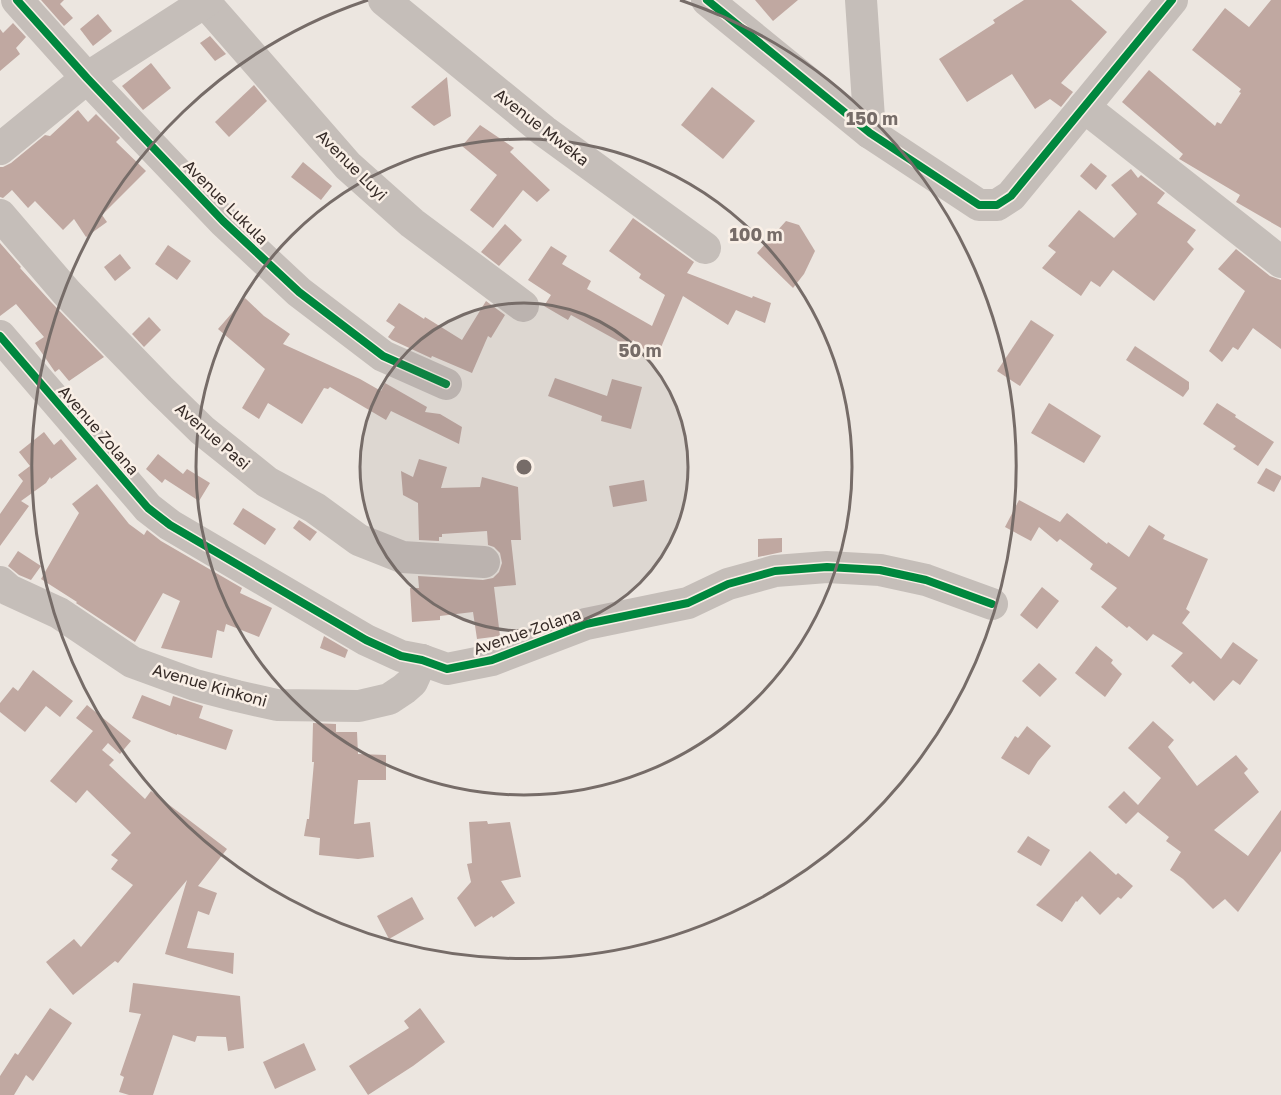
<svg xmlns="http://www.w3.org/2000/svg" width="1281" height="1095" font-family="'Golos Text',sans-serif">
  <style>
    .building { fill: #c0a8a1 }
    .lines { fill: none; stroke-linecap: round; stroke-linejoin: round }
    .minor { stroke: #c5beb9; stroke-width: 32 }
    .cycleway-casing { stroke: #f9efe6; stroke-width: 11 }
    .cycleway { stroke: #00873e; stroke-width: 8 }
    .ring { fill: none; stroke: #766c68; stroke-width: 3 }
    .labels { text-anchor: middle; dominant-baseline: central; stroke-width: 5; stroke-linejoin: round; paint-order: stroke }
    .street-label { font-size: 16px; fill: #362b27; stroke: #f9efe6 }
    .centre { fill: #766c68; stroke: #f9efe6; stroke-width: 3 }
    .ring-label { font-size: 18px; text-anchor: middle; font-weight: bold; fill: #766c68; stroke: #f9efe6; stroke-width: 5; stroke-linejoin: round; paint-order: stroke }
  </style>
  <rect width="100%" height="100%" fill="#ece6e0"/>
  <g class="building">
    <path d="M41,0h23l-4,4 13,14 -9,8z"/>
    <path d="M755,0h43l-25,21z"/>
    <path d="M1024,0h47l36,32 -46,51 12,9 -12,15 -11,-8 -15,10 -23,-35 -45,28 -28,-43 56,-36 -2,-3z"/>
    <path d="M1271,0h10v228l-45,-26 4,-7 -59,-35 -2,-1 4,-5 -61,-52 27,-32 66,56 2,-4 4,2 20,-31 -2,-1 2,-3 -49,-39 33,-42 24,19z"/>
    <path d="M98,14l14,17 -19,15 -13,-17z"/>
    <path d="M13,23l13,14 -10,11 4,6 -20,17v-42l3,4z"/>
    <path d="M210,36l16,18 -11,7 -15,-18z"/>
    <path d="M151,63l20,25 -28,22 -21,-24z"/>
    <path d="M447,77l4,39 -17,10 -23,-19z"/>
    <path d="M254,85l13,16 -38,36 -14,-15z"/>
    <path d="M712,87l43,34 -32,38 -42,-34z"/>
    <path d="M78,110l10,12 8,-8 24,24 -4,4 30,29 -44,44 5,7 -21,15 -12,-18 -11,11 -28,-29 -7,7 -16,-18 -9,8 -3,-1v-30h3l8,-4 34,-28 5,1z"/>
    <path d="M480,125l34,23 -4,4 40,38 -13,12 -14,-12 -30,38 -23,-18 27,-35 -35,-29z"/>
    <path d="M303,162l29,24 -11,14 -30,-23z"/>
    <path d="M1091,163l16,13 -11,14 -16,-14z"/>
    <path d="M1131,169l7,9 3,-3 24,18 -8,10 39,27 -9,12 7,7 -40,52 -41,-31 -13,17 -9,-6 -10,15 -39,-28 14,-16 -8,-6 31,-36 35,28 23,-24 -26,-29z"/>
    <path d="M633,218l61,44 -7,11 65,25 1,-2 18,7 -6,20 -29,-13 -8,15 -45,-29 -27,63 -23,-19 -4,7 -58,-32 -3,5 -24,-14 7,-11 -23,-15 23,-34 16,10 -5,8 29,17 -4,8 65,37 13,-31 -26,-17 2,-4 -32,-23z"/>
    <path d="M786,221l13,4 16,26 -11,23 -11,14 -36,-35z"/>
    <path d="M505,224l17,16 -23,26 -18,-14z"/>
    <path d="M0,243l21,24 -1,1 31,34 53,55 -35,24 -10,-12 -4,3 -20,-29 9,-6 -28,-33 -16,12z"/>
    <path d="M168,245l23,16 -14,19 -22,-16z"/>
    <path d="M1236,249l34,27 11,4v69l-28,-21 -15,22 -5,-3 -11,15 -13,-11 36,-60 -27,-22z"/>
    <path d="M120,254l11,14 -16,13 -11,-14z"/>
    <path d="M245,298l19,18 26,18 -7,10 77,35 21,12 4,-8 42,24 -2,5 15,2 22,13 -3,17 -68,-33 -5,9 -56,-33 -2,2 -4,-1 -22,36 -34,-21 -9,16 -17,-11 23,-39 -47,-40z"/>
    <path d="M486,301l19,14 -14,23 -3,-2 -16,37 -40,-17 -1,2 -39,-18 -4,-3 7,-10 -9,-6 13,-18 25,16 1,-2 37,23z"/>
    <path d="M149,317l12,13 -17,17 -12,-13z"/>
    <path d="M1031,320l23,15 -34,51 -23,-15z"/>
    <path d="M1135,346l54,36v7l-6,8 -57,-37z"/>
    <path d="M555,378l52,18 5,-17 30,8 -11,42 -30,-8 1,-5 -54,-20z"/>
    <path d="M1049,403l52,33 -17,27 -53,-30z"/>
    <path d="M1217,403l19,12 -1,2 39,25 -16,24 -25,-17 3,-3 -33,-22z"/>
    <path d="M44,432l10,13 7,-6 16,20 -26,20 -1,-2 -4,6 -25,18 8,5 -29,40v-32l23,-33 -5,-6 12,-9 -11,-14z"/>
    <path d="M158,454l25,20 4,-5 23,14 -11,18 -34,-22 -3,4 -16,-14z"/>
    <path d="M419,459l28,8 -6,21 39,-1 2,-10 36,10 3,53h-10l5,45 -22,2 6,49 -23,3 -4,-27 -33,4v4l-28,2 -2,-34h9l-1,-12 65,4 10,-2 6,-6 3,-9 -2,-10 -6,-6 -6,-2 -1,-14 -45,3v3h-3v4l-20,-1 -1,-37 -15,-8 -2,-24 12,6z"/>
    <path d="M1266,468l15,8v3l-7,13 -17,-9z"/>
    <path d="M644,480l3,21 -34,6 -4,-21z"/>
    <path d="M97,484l32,40 15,11 3,-5 14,11 81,47 -2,5 32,15 -13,29 -33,-13 -2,8 -7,-2 -5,28 -51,-10 19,-47 -17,-8 -28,49 -59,-39 1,-1 -36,-23 38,-66 -7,-9z"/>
    <path d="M1019,500l41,22 7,-9 40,31 1,-2 21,15 20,-32 16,10 -2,4 45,20 -22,50 4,3 -8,11 39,36 12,-17 25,18 -18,25 -7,-5 -19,21 -21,-20 -3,3 -19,-18 12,-13 -30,-19 -6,7 -18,-15 -2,2 -26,-21 16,-19 -27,-19 3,-5 -33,-25 -3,3 -18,-15 -8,14 -26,-14z"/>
    <path d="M243,508l33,21 -11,16 -32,-21z"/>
    <path d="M299,520l18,12 -7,9 -17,-13z"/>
    <path d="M782,538v14l-24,5v-18z"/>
    <path d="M18,551l23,15 -10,14 -12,-5 -11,-9z"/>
    <path d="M1042,587l17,14 -22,28 -17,-14z"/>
    <path d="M324,636l24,14 -3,8 -25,-10z"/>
    <path d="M1096,646l17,14 -2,3 11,11 -17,23 -30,-24z"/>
    <path d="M1039,663l18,16 -17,18 -18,-16z"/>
    <path d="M33,670l40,31 -13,16 -14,-11 -21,26 -25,-20v-9l13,-16 5,4z"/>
    <path d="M142,695l28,11 3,-10 30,10 -4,12 34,12 -7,20 -49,-16v1l-45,-17z"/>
    <path d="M87,705l44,36 -11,13 -12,-11 -6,7 12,10 -5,5 36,34 6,-8 76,58 -29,37 19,7 -8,22 -11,-4 -11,37 47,5 -1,21 -68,-20 22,-74 -69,83 -3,-2 -42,34 -27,-33 28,-23 7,8 52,-62 -22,-16 7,-9 -7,-5 20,-22 -44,-43 -11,13 -26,-22 43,-50 -17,-13z"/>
    <path d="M1153,721l21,19 -6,7 29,39 39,-31 12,14 -4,4 15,19 -45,38 34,26 33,-46v41l-43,61 -13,-13 -12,10 -30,-30 -13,-9 11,-18 -15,-11 3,-4 -31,-25 -12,12 -18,-17 16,-16 14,14 23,-27 -33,-30z"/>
    <path d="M313,723l23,1v8h21l1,22 28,1v25h-28l-4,44 16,-2 4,35 -16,2 -39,-4 1,-17 -16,-2 3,-17h2l5,-57h-2z"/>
    <path d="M1027,726l24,20 -13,15 -9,14 -28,-17 14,-22 3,2z"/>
    <path d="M487,821l1,3 22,-2 11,55 -20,4 14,22 -22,15 -1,-2 -17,11 -18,-29 14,-16 -4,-18 5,-1 -3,-41z"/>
    <path d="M1028,836l22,14 -9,16 -24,-14z"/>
    <path d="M1090,851l26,24 2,-2 15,13 -12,13 -3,-2 -18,18 -18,-19 -5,6 -1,-1 -14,21 -26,-17z"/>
    <path d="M412,897l12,22 -35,20 -12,-23z"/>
    <path d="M133,983l107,13 4,52 -16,3 -2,-14 -29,-1 -2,6 -22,-7 -20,60h-24l-10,-3 5,-15 -4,-2 21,-61 -12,-2z"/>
    <path d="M50,1008l22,15 -39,58 -7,-6 -12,20h-14v-19l15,-23 3,2z"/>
    <path d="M420,1008l25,34 -32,24 -45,29 -19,-29 60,-38 -5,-7z"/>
    <path d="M304,1043l12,27 -41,19 -12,-27z"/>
  </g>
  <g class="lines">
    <g class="minor">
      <path d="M17,0l70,78 136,143 76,71 84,64 63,28"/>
      <path d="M203,0l145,166 64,57 111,83"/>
      <path d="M384,0l160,131 161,117"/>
      <path d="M707,0l163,133 109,72h18l14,-9 161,-196"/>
      <path d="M861,0l9,133"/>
      <path d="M1084,107l197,155"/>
      <path d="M0,149l87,-71 121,-78"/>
      <path d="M0,215l67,78 93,96 42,41 65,52 48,26 44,32 43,17 82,5"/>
      <path d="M0,336l148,172 22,17 196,115 35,16 21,4 25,9 45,-9 94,-36 102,-21 40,-19 47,-13 52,-4 53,3 46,10 66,24"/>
      <path d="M0,582l9,8 50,23 73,49 63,23 42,11 40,9 82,1 30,-7 15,-10 8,-7 10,-22"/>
    </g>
    <defs>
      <g id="cycleway">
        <path d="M17,0l70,78 136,143 76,71 84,64 63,28"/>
        <path d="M707,0l163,133 109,72h18l14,-9 161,-196"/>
        <path d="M0,336l148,172 22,17 196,115 35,16 21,4 25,9 45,-9 94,-36 102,-21 40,-19 47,-13 52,-4 53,3 46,10 66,24"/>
      </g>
    </defs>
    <use href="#cycleway" class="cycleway-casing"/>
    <use href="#cycleway" class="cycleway"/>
  </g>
  <circle cx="524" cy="467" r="164" fill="#766c68" fill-opacity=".12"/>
  <g class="ring">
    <circle cx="524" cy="467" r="164"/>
    <circle cx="524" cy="467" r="328"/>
    <path d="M680 0A492 492 0 1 1 368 0"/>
  </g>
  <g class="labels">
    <g class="street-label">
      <text transform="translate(542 127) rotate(38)">Avenue Mweka</text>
      <text transform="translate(352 165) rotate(45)">Avenue Luyi</text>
      <text transform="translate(226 202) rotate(45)">Avenue Lukula</text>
      <text transform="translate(99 430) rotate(49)">Avenue Zolana</text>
      <text transform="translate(213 436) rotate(41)">Avenue Pasi</text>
      <text transform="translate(527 631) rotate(-19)">Avenue Zolana</text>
      <text transform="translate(210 685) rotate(16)">Avenue Kinkoni</text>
    </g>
  </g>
  <circle cx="524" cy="467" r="9" class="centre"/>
  <g class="ring-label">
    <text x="872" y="125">150 m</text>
    <text x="756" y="241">100 m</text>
    <text x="640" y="357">50 m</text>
  </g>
</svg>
